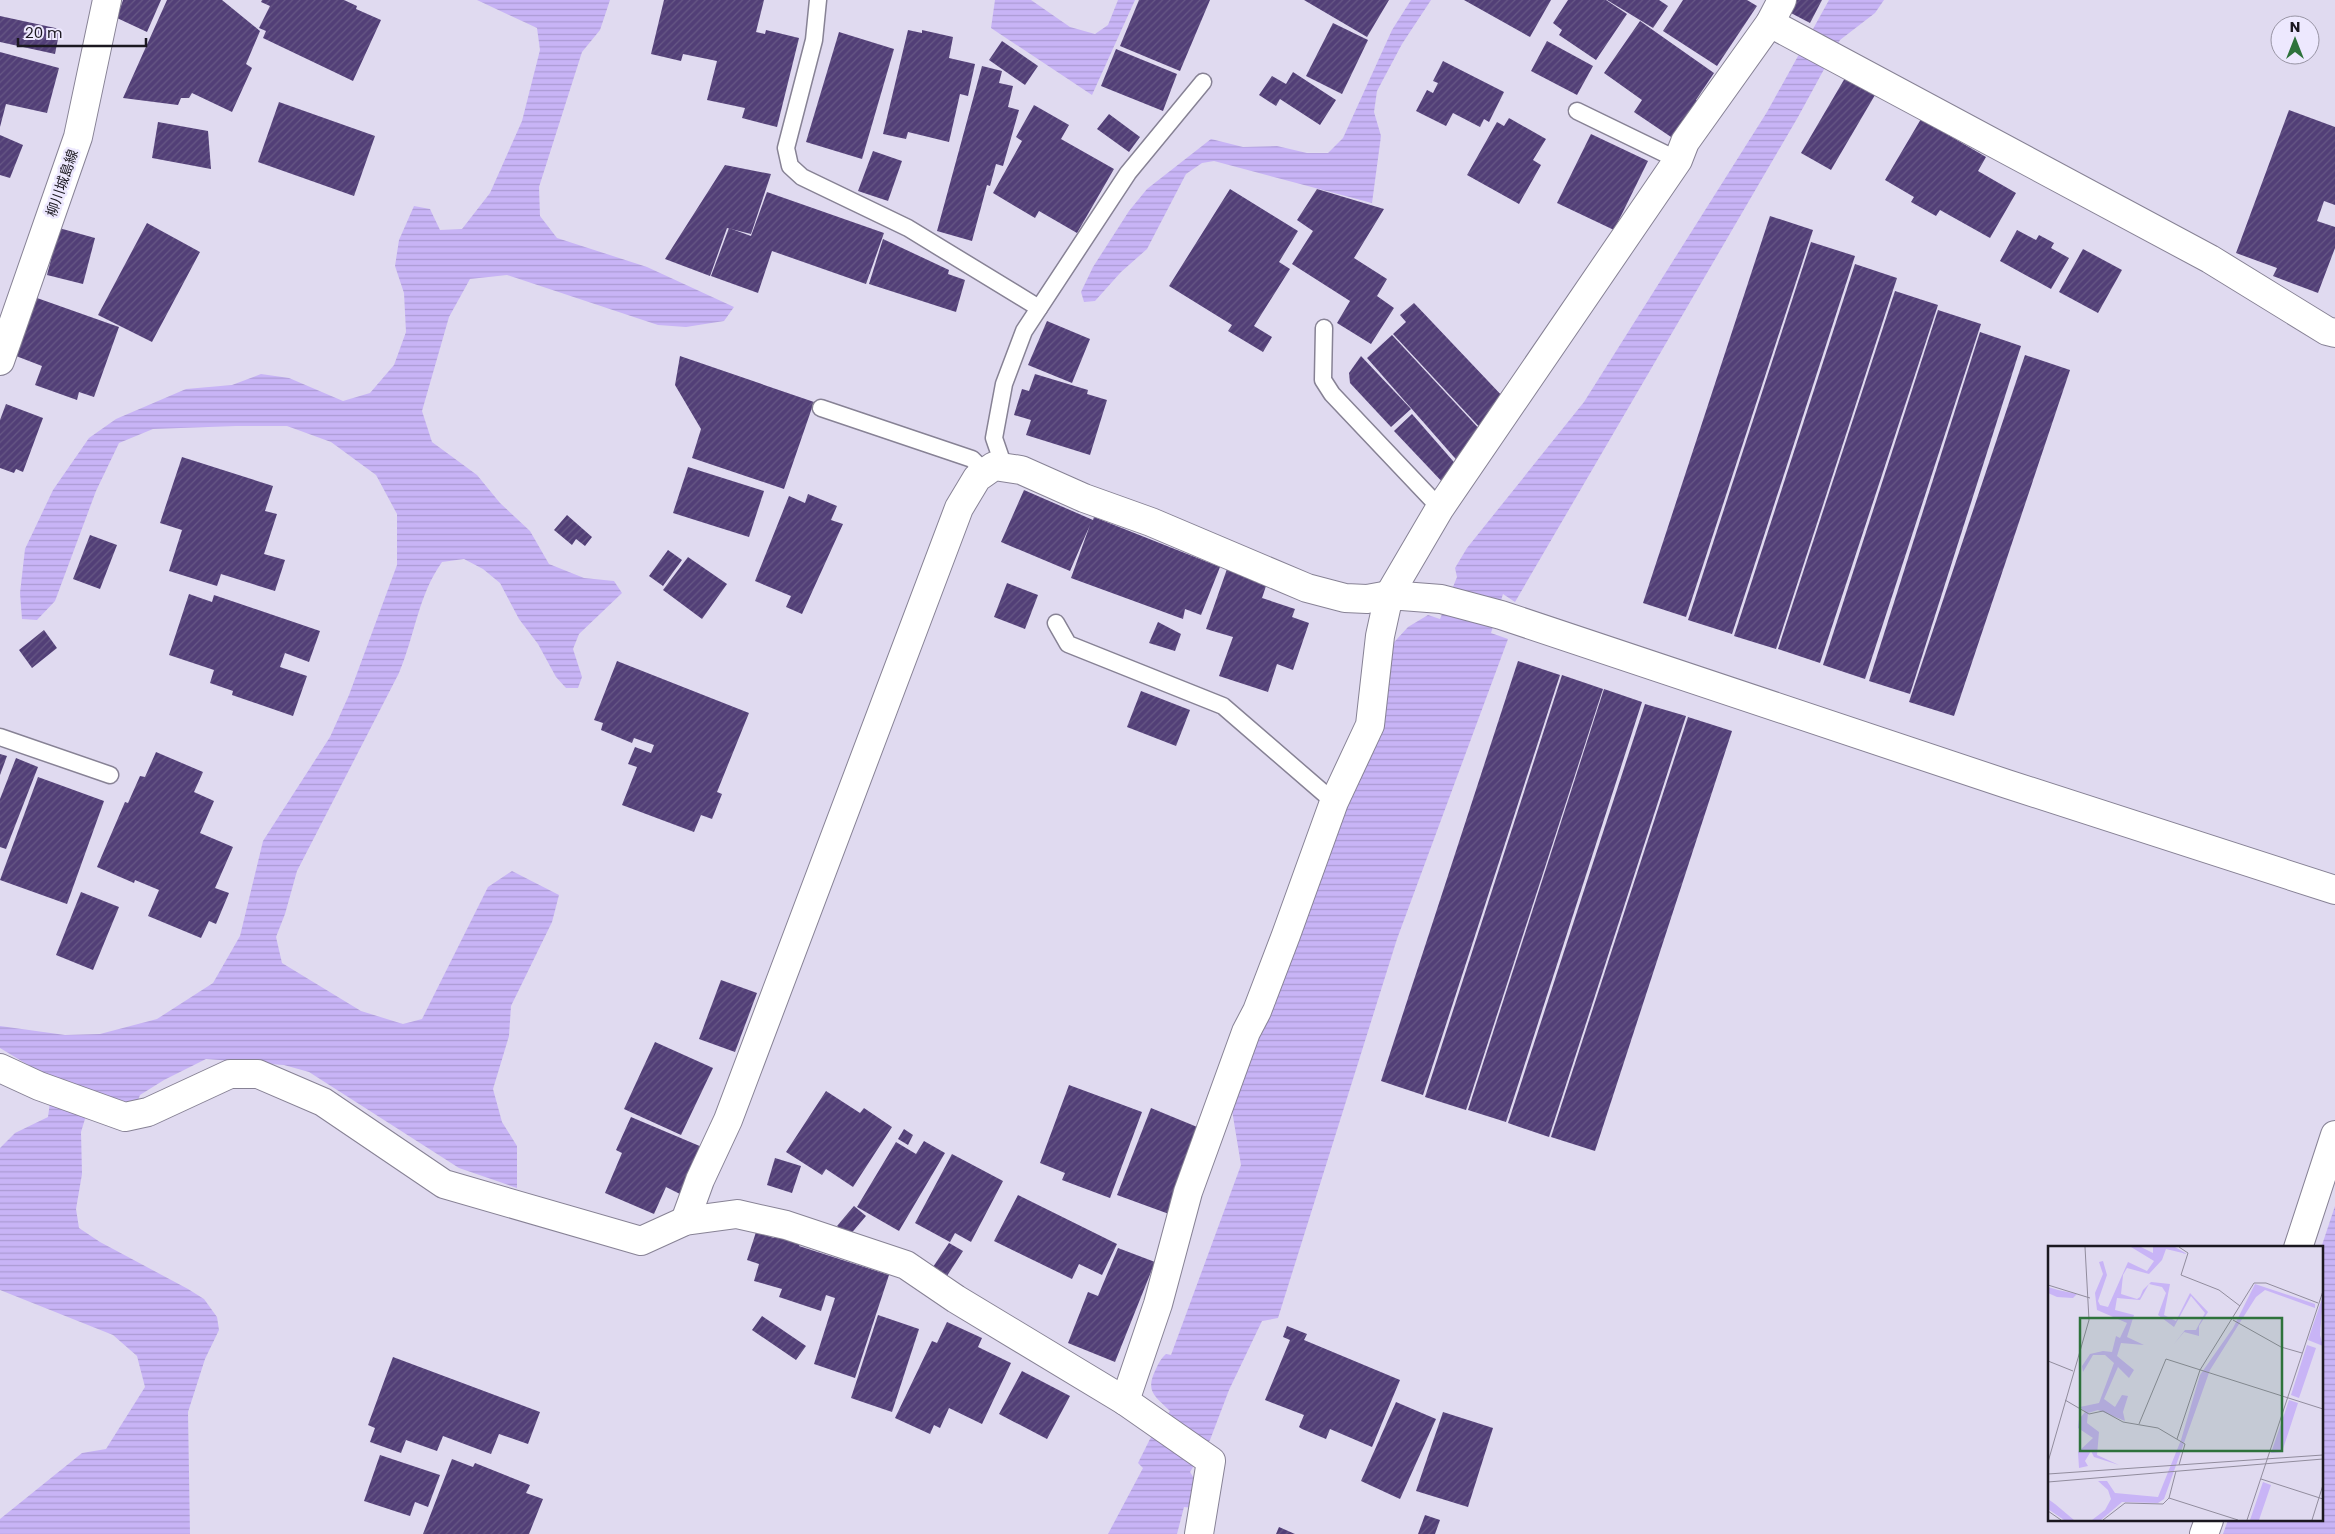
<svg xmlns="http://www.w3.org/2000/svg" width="2335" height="1534" font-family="Poppins,'Noto Sans JP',sans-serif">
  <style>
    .water { fill: url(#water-rules) }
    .building { fill: url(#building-hatch) }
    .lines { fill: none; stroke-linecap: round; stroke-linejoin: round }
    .lane-casing { stroke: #878295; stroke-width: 19 }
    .street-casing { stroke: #878295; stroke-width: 30 }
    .secondary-casing { stroke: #878295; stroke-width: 30 }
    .lane { stroke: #fff; stroke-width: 16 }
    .street { stroke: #fff; stroke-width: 28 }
    .secondary { stroke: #fff; stroke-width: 28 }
    .labels { text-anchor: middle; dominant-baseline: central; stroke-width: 5; stroke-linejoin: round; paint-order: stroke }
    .street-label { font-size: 14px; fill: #1b1820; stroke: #ede8fe }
    .inset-road { fill: none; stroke: #918c9d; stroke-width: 1 }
    .view { fill: #2e723c; fill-opacity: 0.15; stroke: #2e723c; stroke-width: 2.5 }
    .inset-edge { fill: none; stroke: #1b1820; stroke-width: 2.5 }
  </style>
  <defs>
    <pattern id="water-rules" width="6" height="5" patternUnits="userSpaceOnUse" patternTransform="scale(1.25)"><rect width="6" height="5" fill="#c8b4f6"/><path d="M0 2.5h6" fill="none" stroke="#ab9ad3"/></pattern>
    <pattern id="building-hatch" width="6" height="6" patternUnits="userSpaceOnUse" patternTransform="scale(1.25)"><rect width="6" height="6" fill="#523f77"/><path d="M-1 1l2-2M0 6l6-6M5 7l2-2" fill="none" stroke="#675885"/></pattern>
  </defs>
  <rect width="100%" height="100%" fill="#e0daf0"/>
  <g class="water">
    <path d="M477,0h133l-10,30 -18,22 -43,135 1,29 17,22 90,29 87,40 -10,14 -38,6 -28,-2 -151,-50 -37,4 -21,38 -27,94 10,31 45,33 23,28 30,28 19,33 35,14 30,3 8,12 -43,41 -6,15 9,28 -4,11h-12l-10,-11 -18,-33 -19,-25 -19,-36 -17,-14 -19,-10 -22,3c-24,34 -27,73 -43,111l-102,198 -12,43 -9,23 6,26 79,48 42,13 19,-5 66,-132 24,-16 47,24 -7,27 -41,84 -2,30 -16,53 9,33 15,24v42l-58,-20 -150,-96 -25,-7 -78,-6 -42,21 -24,15 -2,5 -19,5 -27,-9 -11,36 1,42 -6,35 3,19 21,14 88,47 16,10 13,18 2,13 -14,29 -17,53 2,122h-190v-15l82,-66 24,-4 39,-62 -8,-31 -24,-21 -113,-45v-142l15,-15 33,-16 5,-37 -53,-32v-22l65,9 35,-1 57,-15 56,-36 27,-47 23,-95 67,-104 19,-42 48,-130v-51l-21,-39 -45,-33 -44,-16h-51l-83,3 -34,14 -23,48 -41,110 -18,19 -15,-1 -2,-26 5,-44 28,-59 36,-52 27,-19 70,-30 46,-4 29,-11 28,4 54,23 27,-8 24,-28 12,-33 -2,-39 -9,-27 4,-26 15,-34 16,3 10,21 22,-1 28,-36 32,-72 18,-71 -3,-22z"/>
    <path d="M995,0h36l39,27 25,7 13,-9 10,-25h17l-43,95 -101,-67z"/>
    <path d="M1411,0h20l-29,44 -25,47 -3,21 7,24 -9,67 -158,-42 -12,2 -16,11 -39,75 -26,23 -26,29 -11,1 -3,-10 12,-25 36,-56 18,-22 64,-50 32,8 34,-1 30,7h21l15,-15 49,-108z"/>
    <path d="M1829,0h55l-9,13 -35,27 -42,77 -283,485 -12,-8 -12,39 17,6 -111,300 -119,379 -16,3 -33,69 -19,50 -20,32 7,11 -3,25 -10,-1 -7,27h-69l35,-66 -5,-5 12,-24 20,-28c-14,-14 -25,-19 -15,-40 3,-6 5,-12 11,-17l5,1 70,-190 -10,-61 154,-395 1,-58 22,-24 20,-12 12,4 17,-42 -2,-9 12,-20 117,-146 183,-290z"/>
    <path d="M2335,1206v328h-112l5,-14h93v-272z"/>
  </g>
  <g class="building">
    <path d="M123,0h38l-14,32 -30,-14z"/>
    <path d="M167,0h55l38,31 -14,33 6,4 -20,44 -40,-19 -3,5h-8l-3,7 -55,-7z"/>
    <path d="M262,0h82l13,6 -1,3 25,11 -28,61 -90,-43 3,-7 -7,-3 11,-22 -9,-4z"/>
    <path d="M664,0h100l-8,32 9,2 1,-4 33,8 -22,89 -35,-9 3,-10 -38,-8 10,-39 -34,-7 -2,7 -30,-7z"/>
    <path d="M1139,0h71l-30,71 -60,-25z"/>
    <path d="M1304,0h85l-22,37z"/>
    <path d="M1464,0h87l-21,37z"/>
    <path d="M1568,0h38l21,14 -31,46 -37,-25 3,-5 -9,-7z"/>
    <path d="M1607,0h52l9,6 -15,22z"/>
    <path d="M1683,0h64l10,6 -40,60 -54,-35z"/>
    <path d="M1795,0h27l-12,23 -21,-11z"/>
    <path d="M0,16l60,13 -5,25 -55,-12z"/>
    <path d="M1640,21l74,52 -18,27 4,2 -26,37 -40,-27 8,-12 -38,-27z"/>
    <path d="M1333,23l35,17 -26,54 -36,-18z"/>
    <path d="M908,30l14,3v-3l31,7 -4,21 26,6 -7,32 -8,-2 -11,48 -41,-10 -2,7 -23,-5z"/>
    <path d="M839,32l55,17 -32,110 -56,-17z"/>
    <path d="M1002,41l36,25 -13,19 -36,-25z"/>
    <path d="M1547,41l46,25 -16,29 -46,-24z"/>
    <path d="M1116,49l61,25 -14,37 -62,-25z"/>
    <path d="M0,52l59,16 -12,45 -41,-9 -6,23z"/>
    <path d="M1443,61l61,31 -15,30 -5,-3 -4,8 -27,-14 -7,13 -30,-15 11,-21 6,3 5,-10 -5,-2z"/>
    <path d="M982,66l20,5 -3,12 14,3 -5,21 11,3 -16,56 -7,-2 -6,22 -3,-1 -15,56 -35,-10z"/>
    <path d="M1293,72l43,28 -16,25 -40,-26 -4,7 -17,-11 13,-19 14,8z"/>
    <path d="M1845,78l30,17 -44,75 -30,-17z"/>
    <path d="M279,102l96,34 -21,60 -96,-34z"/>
    <path d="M1034,105l35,20 -8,14 53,30 -37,64 -38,-22 -4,7 -42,-25 29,-52 -6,-4z"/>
    <path d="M2289,110l46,17v78l-11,-4 -7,20 18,6v21l-17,45 -45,-17 4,-8 -41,-15z"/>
    <path d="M1109,114l31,23 -11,15 -32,-23z"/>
    <path d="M1509,118l37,21 -13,21 8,5 -22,39 -52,-29 30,-53 7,4z"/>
    <path d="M1921,119l65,38 -8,14 38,22 -26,45 -50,-28 -4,6 -25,-14 3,-5 -29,-17z"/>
    <path d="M158,122l50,9 3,38 -59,-11z"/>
    <path d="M1591,134l57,27 -34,69 -57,-27z"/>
    <path d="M0,135l23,10 -13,33 -10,-3z"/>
    <path d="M873,151l29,10 -14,40 -30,-10z"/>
    <path d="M725,165l46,9 -20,60 -24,-6 -17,48 -45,-17z"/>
    <path d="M1230,189l68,42 -19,31 11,7 -36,57 18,11 -9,15 -35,-21 4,-6 -63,-39z"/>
    <path d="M1317,189l67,20 -30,49 33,21 -10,17 17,12 -23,36 -34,-21 13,-22 -58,-37 21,-33 -16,-11z"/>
    <path d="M767,192l117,41 -18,51 -94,-33 -14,42 -47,-17 18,-48 22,8z"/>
    <path d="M1770,216l43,14 -127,387 -43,-14z"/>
    <path d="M147,223l53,29 -48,90 -54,-27z"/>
    <path d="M59,228l36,10 -12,46 -36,-9z"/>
    <path d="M2017,230l19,10 3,-5 15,8 -3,5 18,10 -18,31 -51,-28z"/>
    <path d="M883,239l66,31 -1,4 17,6 -9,32 -87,-28z"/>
    <path d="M1811,242l44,14 -123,378 -44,-14z"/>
    <path d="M2083,249l39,21 -24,43 -39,-21z"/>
    <path d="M1855,264l42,14 -121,371 -42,-13z"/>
    <path d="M1895,291l43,14 -118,358 -42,-14z"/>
    <path d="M37,298l82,29 -25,70 -15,-5 -2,8 -42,-15 7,-19 -26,-10z"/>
    <path d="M1414,303l92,97 -21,33 -92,-99 13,-12 -6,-7z"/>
    <path d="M1938,310l43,14 -116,355 -42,-14z"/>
    <path d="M1047,321l43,18 -18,44 -44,-18z"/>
    <path d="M1980,332l41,14 -111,348 -41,-13z"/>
    <path d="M1392,335l92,99 -23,31 -94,-107z"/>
    <path d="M2025,355l45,15 -116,346 -45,-14z"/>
    <path d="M680,356l134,46 -30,87 -92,-31 9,-29 -26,-44z"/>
    <path d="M1361,356l50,53 -20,18 -41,-44 -1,-10z"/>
    <path d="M1035,374l53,16 -1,4 20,6 -17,55 -64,-20 5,-15 -17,-5 8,-26 7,2z"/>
    <path d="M6,404l37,14 -20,54 -7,-3 -2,4 -14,-5v-48z"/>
    <path d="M1412,414l48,55 -13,18 -53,-56z"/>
    <path d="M182,457l91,29 -8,25 12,3 -13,40 21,6 -10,31 -54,-17 -4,12 -48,-15 13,-41 -22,-7z"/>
    <path d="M688,467l76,24 -15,46 -76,-24z"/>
    <path d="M1024,490l69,30 1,-3 126,50 -19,48 -16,-6 -2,10 -112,-41 19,-53 -20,46 -69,-29z"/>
    <path d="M808,494l29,12 -6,14 12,4 -41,90 -16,-7 5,-11 -36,-15 34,-85 16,7z"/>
    <path d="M567,515l25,22 -7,9 -9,-7 -4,6 -18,-15z"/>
    <path d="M90,535l27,10 -17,44 -27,-10z"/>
    <path d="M668,550l14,10 -19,26 -14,-10z"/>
    <path d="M688,557l39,27 -25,35 -39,-29z"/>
    <path d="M1227,569l40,14 -5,15 33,11 -3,8 17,6 -16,47 -16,-6 -9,28 -49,-16 14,-39 -27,-8z"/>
    <path d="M1007,583l31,12 -13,34 -31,-12z"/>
    <path d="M189,594l23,8 2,-7 106,36 -11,31 -24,-9 -5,14 27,9 -14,40 -61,-21 1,-4 -23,-8 4,-13 -45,-15z"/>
    <path d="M1158,622l23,12 -6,17 -26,-8z"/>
    <path d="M44,630l13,18 -25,20 -13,-18z"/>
    <path d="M617,661l132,52 -32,79 5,2 -10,25 -11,-4 -7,17 -72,-27 15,-38 -9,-3 7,-17 16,6 3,-8 -20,-7 -2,5 -31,-13 2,-7 -9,-3z"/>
    <path d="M1518,661l42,14 -137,420 -42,-14z"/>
    <path d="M1562,675l41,14 -137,421 -41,-13z"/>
    <path d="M1604,689l38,13 -136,420 -38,-12z"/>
    <path d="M1141,691l49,19 -14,36 -49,-19z"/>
    <path d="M1645,704l41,12 -137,421 -41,-14z"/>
    <path d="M1688,717l44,14 -137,420 -44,-14z"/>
    <path d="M156,752l47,20 -9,20 20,9 -14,32 33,14 -18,41 14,5 -13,31 -7,-3 -8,17 -53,-22 11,-26 -24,-10 -1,3 -37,-16 28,-65 3,1 12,-27 5,1z"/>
    <path d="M0,754l7,2 -7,19z"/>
    <path d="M16,758l22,9 -32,82 -6,-2v-48z"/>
    <path d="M38,777l66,24 -37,103 -67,-24z"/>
    <path d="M81,892l38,15 -26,63 -37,-15z"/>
    <path d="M721,980l36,13 -22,59 -36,-13z"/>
    <path d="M655,1042l58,26 -32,67 -57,-26z"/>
    <path d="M1069,1085l73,27 -32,86 -48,-18 3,-7 -25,-10z"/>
    <path d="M826,1091l34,22 4,-5 28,19 -39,60 -27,-18 -4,6 -36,-23z"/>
    <path d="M1151,1108l51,21 -33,85 -52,-19z"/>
    <path d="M631,1117l71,30 -20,48 -16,-8 -12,27 -49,-21 17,-40 -6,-3z"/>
    <path d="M904,1129l9,6 -5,10 -10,-6z"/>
    <path d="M924,1141l21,12 -46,78 -42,-24 39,-65 20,12z"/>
    <path d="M952,1154l51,27 -32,61 -16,-9 -5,9 -35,-19z"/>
    <path d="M775,1158l26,8 -9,27 -25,-8z"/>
    <path d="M1018,1195l99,49 -15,31 -23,-11 -7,15 -78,-38z"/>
    <path d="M854,1206l12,10 -17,20 -12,-10z"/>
    <path d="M756,1232l18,6 2,-4 25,8 -2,4 90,29 -34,103 -41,-14 21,-66 -9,-3 -5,16 -42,-14 3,-8 -28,-8 5,-17 -12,-4z"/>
    <path d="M949,1243l14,8 -18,28 -14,-9z"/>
    <path d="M1118,1248l37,14 -40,100 -47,-19 20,-51 10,4z"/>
    <path d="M878,1315l41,14 -27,83 -41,-14z"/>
    <path d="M762,1316l44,30 -10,14 -44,-30z"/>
    <path d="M947,1322l35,16 -4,9 33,16 -29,61 -33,-16 -9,20 -6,-3 -4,9 -35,-16 37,-77 5,2z"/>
    <path d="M1287,1326l20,8 -3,6 96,40 -28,67 -42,-18 -4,10 -24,-10 -3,-2 5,-12 -39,-15 25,-60 -7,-3z"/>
    <path d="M393,1357l147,55 -12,32 -29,-10 -8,20 -48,-18 -6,15 -31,-11 -5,13 -31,-11 5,-14 -7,-3z"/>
    <path d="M1022,1371l48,25 -23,43 -48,-25z"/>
    <path d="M1396,1402l40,17 -36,80 -39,-18z"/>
    <path d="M1443,1412l50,16 -25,79 -52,-16z"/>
    <path d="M380,1455l60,20 -12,32 -13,-5 -5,14 -46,-15z"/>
    <path d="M452,1459l21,8 2,-4 55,22 -4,8 17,6 -14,35h-106z"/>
    <path d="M1425,1515l15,5 -5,14h-17z"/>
    <path d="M1279,1527l16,7h-19z"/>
  </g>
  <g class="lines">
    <defs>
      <g id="lane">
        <path d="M818,0l-4,40 -28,108 4,18 12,11 106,51 131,80"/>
        <path d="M1577,111l101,49"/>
        <path d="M1324,328l-1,52 9,14 108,114"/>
        <path d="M821,408l151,51 13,13"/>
        <path d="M1004,467l-10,-29 10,-54 20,-53 104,-158 75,-91"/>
        <path d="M1056,623l12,21 155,62 111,96"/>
        <path d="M0,737l110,38"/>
      </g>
      <g id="street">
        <path d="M1770,23l440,236 117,72 8,2"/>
        <path d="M0,1068l39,18 86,31 23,-5 82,-38h28l65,28 121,82 197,57 44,-20 52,-7 49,11 120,40 50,34 169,102 86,60 -12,73"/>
        <path d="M685,1221l15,-41 28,-60 231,-612 18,-30 17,-12 27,4 63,28 67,24 156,66 38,10 22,1 22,-4 52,4 60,16 506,169 328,106"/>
        <path d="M2298,1248l37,-113"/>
        <path d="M1125,1401l33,-97 30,-112 58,-160 11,-21 29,-76 48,-133 36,-77 10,-89 9,-41 51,-87 238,-348 7,-18 85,-119 12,-23"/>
        <path d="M2204,1534l5,-14"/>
      </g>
      <path id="secondary" d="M0,361l78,-224 29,-137"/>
    </defs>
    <use href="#lane" class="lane-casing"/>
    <use href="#street" class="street-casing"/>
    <use href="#secondary" class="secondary-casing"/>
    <use href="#lane" class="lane"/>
    <use href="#street" class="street"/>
    <use href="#secondary" class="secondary"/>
  </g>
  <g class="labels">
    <g class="street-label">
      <text transform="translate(62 183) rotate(-71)">柳川城島線</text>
    </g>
  </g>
  <g transform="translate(2048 1246)">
    <rect width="275" height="275" fill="#e0daf0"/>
    <path d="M83,1h10l12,6v-6h22l12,7 -21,-5 -4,11 -13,14 -22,-6 -4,7 -2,19 16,5 3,-2 3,-7 8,-8 19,2 -6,31 12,6 14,-28 18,19 -9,14v10l-15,-4 -10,12 11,-14h11l9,-17 -14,-17 -17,31 -16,-12 8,-22 -4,-6 -13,-3 -9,16 -23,-2 -2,12 19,5 -7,22 17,8 -23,-2 -4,13 17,14 -5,8 -11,-11 -14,32 11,8 7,-12 6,1 -5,16 2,9 -27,-11 -10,3 -1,10 12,9 -2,23 22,10 -25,-8 -3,-6 -6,10 3,5 -9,2 -1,-16 15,-14 -15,-10 1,-9 6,-7 -5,-5 19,-4 15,-40 -9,-8h-12l-10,17 -1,-6 8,-12 13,-3 9,1 4,-16 4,2 7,-15 -30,-13 -2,-17 8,-19 -4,-12 4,-1 4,14 -9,26 2,4 8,2 20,-45 19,9 7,-10zM207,38l60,20v4l-50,-18 -9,7 -46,73 -46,129 -6,4 -36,-1 -21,18h-9l13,-10 6,-11 -3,-9 -10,-9h9l8,12 43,4 23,-57 19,-65 33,-47zM0,41l10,3 19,4 -4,4 -16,-1 -9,-4zM275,50l-3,39 3,11 -15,-6zM259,99l9,3 -17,50 -8,-3zM241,154l9,3 -16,49 -11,1zM215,236l8,3 -12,35h-9zM0,253l7,5 19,16h-10l-16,-11z" fill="#c8b4f6"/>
    <path class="inset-road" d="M131,1l9,6 -7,22 38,15 21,16M0,39l42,13M185,74l48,27 21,6M0,115l25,10M17,154l24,14 14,-3 20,11 35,6 27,16 -6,21M91,178l27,-65 157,50M129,193l23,-69 54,-87h12l52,20M0,216l41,-142 -4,-73M0,228l275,-19M213,233l62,20M0,236l275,-23M121,252l69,22M0,265l13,9M55,274l22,-17 38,1 6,-6 7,-27M199,274l76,-229M264,274l11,-35"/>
    <path class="view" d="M32,72h202v133h-202z"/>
    <rect width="275" height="275" class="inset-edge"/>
  </g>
  <g transform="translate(2295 40)"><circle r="24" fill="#ede8fe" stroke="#9995a5"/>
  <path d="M0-4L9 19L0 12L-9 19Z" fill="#2e723c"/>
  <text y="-8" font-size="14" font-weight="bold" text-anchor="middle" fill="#1b1820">N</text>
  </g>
  <path d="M18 38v8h128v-8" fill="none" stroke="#1b1820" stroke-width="2.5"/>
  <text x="25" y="38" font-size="15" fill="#1b1820" stroke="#ede8fe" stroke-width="4" paint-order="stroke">20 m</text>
</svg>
